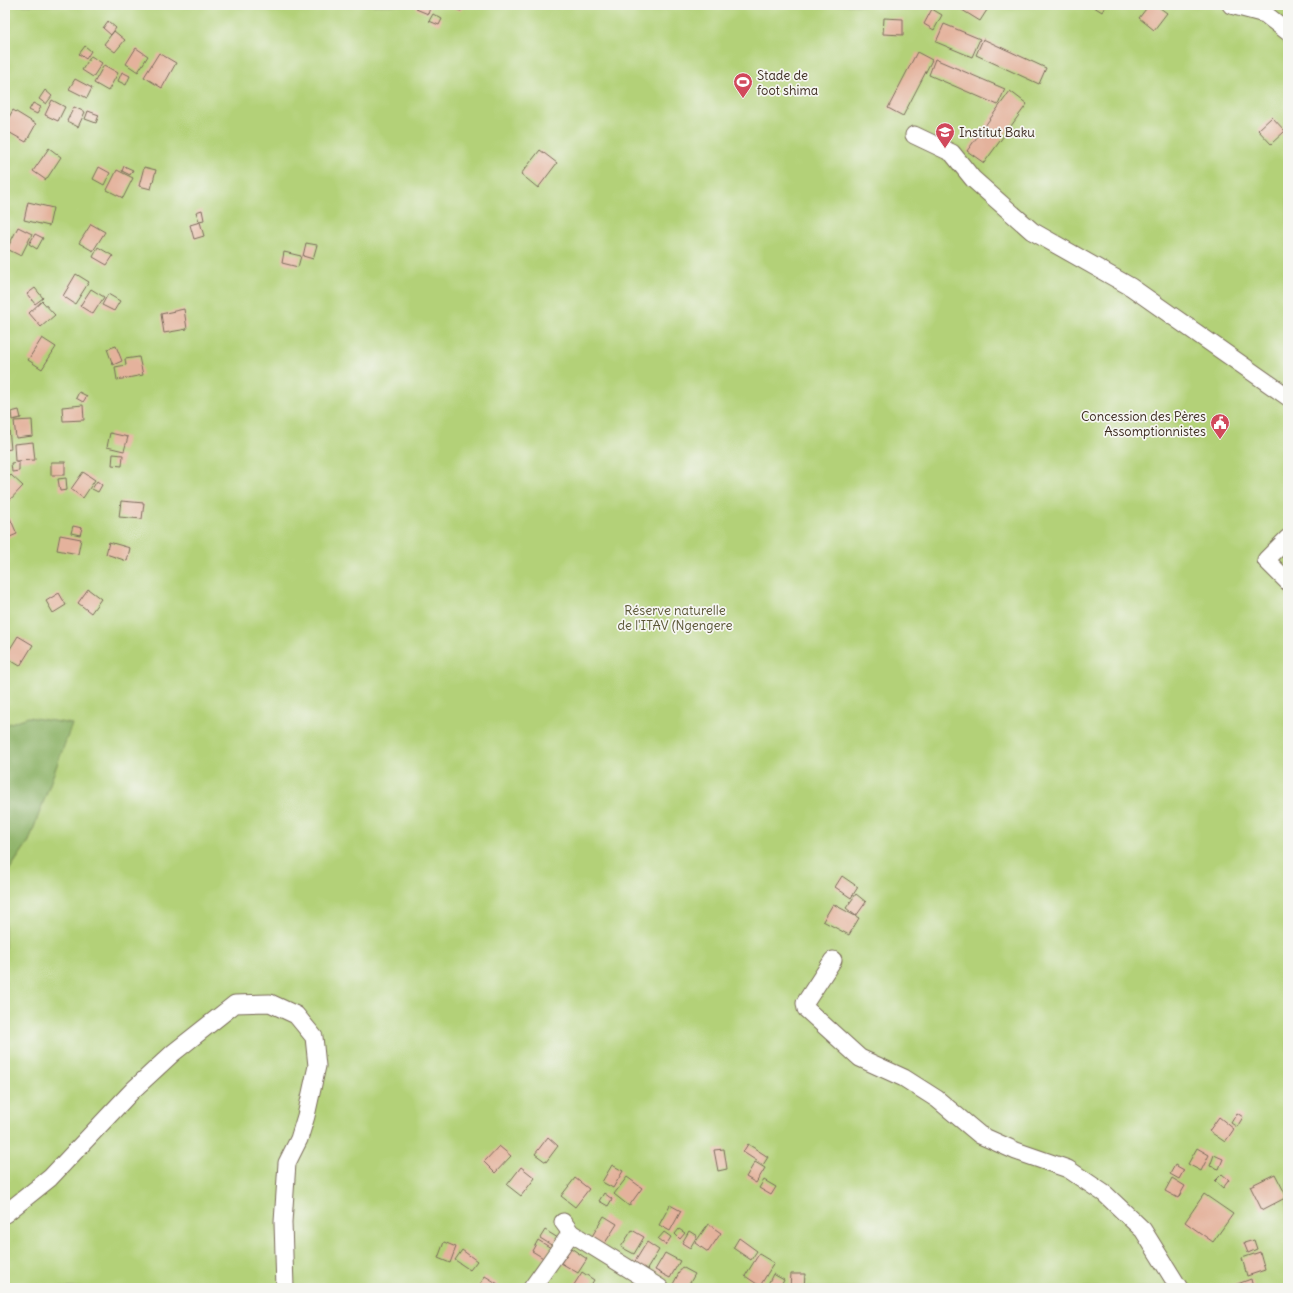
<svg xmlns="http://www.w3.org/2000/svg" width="1293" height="1293" font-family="Delius,sans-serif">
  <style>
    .green { fill: #b3d178; stroke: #777e4b }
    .forest { fill: #8eb368; stroke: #646e43 }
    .building { fill: #e4b29c }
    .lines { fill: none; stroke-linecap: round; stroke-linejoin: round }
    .minor-casing { stroke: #7a6b5a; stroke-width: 19 }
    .minor { stroke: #fff; stroke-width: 17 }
    .labels { text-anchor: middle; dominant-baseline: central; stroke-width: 3.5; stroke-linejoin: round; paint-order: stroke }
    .poi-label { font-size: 13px; fill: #3b2a1e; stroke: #f6f6f2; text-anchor: start }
    .park-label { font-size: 13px; fill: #595434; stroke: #f6f6f2 }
  </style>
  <rect width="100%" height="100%" fill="#f6f6f2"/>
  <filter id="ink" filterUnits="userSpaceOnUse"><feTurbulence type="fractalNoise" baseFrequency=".025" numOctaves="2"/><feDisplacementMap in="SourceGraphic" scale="8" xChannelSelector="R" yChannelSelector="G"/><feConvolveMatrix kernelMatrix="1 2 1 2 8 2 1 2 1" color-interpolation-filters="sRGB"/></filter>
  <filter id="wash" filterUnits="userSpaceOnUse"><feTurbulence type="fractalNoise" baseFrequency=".012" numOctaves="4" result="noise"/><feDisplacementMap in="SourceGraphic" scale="16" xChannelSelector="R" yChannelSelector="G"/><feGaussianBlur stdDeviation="0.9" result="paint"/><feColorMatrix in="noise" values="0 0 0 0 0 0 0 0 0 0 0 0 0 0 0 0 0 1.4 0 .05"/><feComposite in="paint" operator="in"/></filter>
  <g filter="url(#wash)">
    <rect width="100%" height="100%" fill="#eee4c9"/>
    <path class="green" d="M5,5h1283v1283h-1283v-412l24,-35 14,-42 -38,-74z"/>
    <path class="forest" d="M28,717l44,7 -43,117 -24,35v-151z"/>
    <g id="blocks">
      <g class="building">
        <path d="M418,5h13l-3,9 -12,-5z"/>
        <path d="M445,5h18l-2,6z"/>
        <path d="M954,5h25l8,5 -7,11z"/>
        <path d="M1091,5h15l-4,7z"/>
        <path d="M1149,5h7l11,8 -13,17 -15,-12z"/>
        <path d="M932,9l10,6 -8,15 -10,-6z"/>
        <path d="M433,14l9,5 -3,6 -10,-4z"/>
        <path d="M884,18l19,1v16l-20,-1z"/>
        <path d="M108,21l8,7 -5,7 -8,-7z"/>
        <path d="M944,24l36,15 -8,18 -36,-15z"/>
        <path d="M114,31l11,9 -10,12 -11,-8z"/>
        <path d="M983,39l63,29 -7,16 -63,-29z"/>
        <path d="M85,46l6,5 -5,8 -7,-5z"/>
        <path d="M136,48l12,8 -10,16 -12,-8z"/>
        <path d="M917,52l15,8 -29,56 -15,-8z"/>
        <path d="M159,53l17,10 -14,25 -18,-11z"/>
        <path d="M91,56l11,7 -9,14 -11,-7z"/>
        <path d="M935,59l70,30 -7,16 -69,-30z"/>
        <path d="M104,65l14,8 -10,18 -14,-8z"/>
        <path d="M122,72l8,4 -4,9 -8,-4z"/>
        <path d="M75,79l17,9 -5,10 -18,-9z"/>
        <path d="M45,90l7,6 -6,8 -7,-5z"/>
        <path d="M1010,91l17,13 -43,59 -17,-12z"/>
        <path d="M52,100l13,7 -7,14 -13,-6z"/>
        <path d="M33,103l8,4 -4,7 -8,-4z"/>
        <path d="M74,107l11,5 -7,15 -11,-6z"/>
        <path d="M13,110l23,14 -10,18 -21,-12v-6z"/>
        <path d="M88,111l11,4 -3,8 -11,-4z"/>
        <path d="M1272,117l13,14 -14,13 -13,-14z"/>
        <path d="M49,148l12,9 -15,23 -13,-9z"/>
        <path d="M540,150l17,13 -19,25 -17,-14z"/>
        <path d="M124,166l9,4 -3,5 -8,-4z"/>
        <path d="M99,167l11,6 -6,12 -11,-6z"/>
        <path d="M144,167l12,3 -5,19 -12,-3z"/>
        <path d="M117,170l16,8 -10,20 -16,-8z"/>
        <path d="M28,202l25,6 -4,18 -25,-6z"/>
        <path d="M202,210l2,10 -5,1 -3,-9z"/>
        <path d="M200,222l4,14 -10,3 -4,-14z"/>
        <path d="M91,224l14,8 -12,19 -14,-8z"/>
        <path d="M18,227l14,7 -11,22 -14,-7z"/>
        <path d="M35,234l8,4 -6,11 -8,-5z"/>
        <path d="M306,243l11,2 -4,14 -10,-3z"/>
        <path d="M98,247l15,9 -6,9 -14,-8z"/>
        <path d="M284,252l17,4 -3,11 -16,-4z"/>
        <path d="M76,274l13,8 -14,22 -12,-8z"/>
        <path d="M35,288l8,10 -8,6 -8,-10z"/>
        <path d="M91,289l13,8 -11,17 -13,-8z"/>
        <path d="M108,294l12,7 -6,10 -12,-6z"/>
        <path d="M42,301l13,14 -14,12 -12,-14z"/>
        <path d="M184,309l3,20 -23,4 -3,-19z"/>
        <path d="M42,338l14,9 -14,22 -14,-9z"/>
        <path d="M116,346l6,15 -9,4 -6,-16z"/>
        <path d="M139,357l4,18 -26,5 -2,-13 11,-2 -1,-6z"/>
        <path d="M79,392l8,4 -4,6 -7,-4z"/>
        <path d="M83,405l1,15 -21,1 -1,-14z"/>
        <path d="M19,410l2,8 -9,2 -1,-8z"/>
        <path d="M32,420l1,16 -17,2 -2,-17z"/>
        <path d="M5,429h4l2,20 -6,1z"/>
        <path d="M110,433l18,4 -4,14 -17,-4z"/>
        <path d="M33,442l2,18 -20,1 -1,-17z"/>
        <path d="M113,454l10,1 -1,11 -10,-1z"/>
        <path d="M19,462v9l-7,1 -1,-9z"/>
        <rect x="51" y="462" width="14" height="13"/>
        <path d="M83,472l12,8 -12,18 -12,-9z"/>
        <path d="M11,475l12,11 -15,16 -3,-2v-19z"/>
        <path d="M66,478l1,12 -7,1 -2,-12z"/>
        <path d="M97,481l5,4 -4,7 -6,-3z"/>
        <path d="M121,501l23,2 -2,16 -23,-2z"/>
        <path d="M10,518l7,16 -12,5v-19z"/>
        <path d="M73,526l9,2 -2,7 -9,-2z"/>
        <path d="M60,535l21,4 -3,15 -21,-4z"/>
        <path d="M109,542l21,6 -3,13 -21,-7z"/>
        <path d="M88,589l13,10 -10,14 -13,-10z"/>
        <path d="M59,593l7,12 -13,8 -7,-12z"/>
        <path d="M18,636l15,9 -13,21 -15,-9z"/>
        <path d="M842,876l16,11 -7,11 -16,-11z"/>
        <path d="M856,894l10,8 -10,14 -10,-8z"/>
        <path d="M833,904l26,14 -10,17 -26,-14z"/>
        <path d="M1237,1113l6,4 -6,10 -6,-4z"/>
        <path d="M1219,1117l15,12 -9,13 -16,-11z"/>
        <path d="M548,1137l10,9 -12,16 -11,-8z"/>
        <path d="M748,1144l20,13 -5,8 -20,-13z"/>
        <path d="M499,1146l12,10 -16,17 -11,-11z"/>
        <path d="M1197,1148l12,7 -8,16 -13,-7z"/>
        <path d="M724,1149l3,20 -9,2 -4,-21z"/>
        <path d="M1214,1155l9,4 -4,10 -9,-3z"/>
        <path d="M755,1162l10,6 -9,15 -10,-6z"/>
        <path d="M612,1165l11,6 -10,17 -11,-6z"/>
        <path d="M1175,1165l9,5 -5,9 -9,-5z"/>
        <path d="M521,1167l14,11 -14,18 -14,-11z"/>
        <path d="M1222,1174l7,6 -6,8 -8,-7z"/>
        <path d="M1275,1174l12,23 -25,13 -12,-24z"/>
        <path d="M627,1177l15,11 -13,18 -15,-12z"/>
        <path d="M575,1178l14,11 -14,18 -14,-11z"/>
        <path d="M1172,1178l13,8 -7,12 -13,-7z"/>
        <path d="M764,1180l12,7 -5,8 -12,-7z"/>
        <path d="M604,1193l8,6 -4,7 -9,-5z"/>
        <path d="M1204,1194l29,20 -20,28 -28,-20z"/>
        <path d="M670,1205l11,6 -11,20 -11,-6z"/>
        <path d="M604,1216l13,8 -14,22 -12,-8z"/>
        <path d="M708,1224l13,9 -13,19 -13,-9z"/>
        <path d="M679,1229l6,4 -5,6 -5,-5z"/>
        <path d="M545,1230l13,8 -5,8 -13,-8z"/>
        <path d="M632,1230l12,7 -10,17 -13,-7z"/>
        <path d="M689,1231l8,5 -7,12 -8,-5z"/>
        <path d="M664,1232l7,5 -5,8 -8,-6z"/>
        <path d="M739,1238l18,13 -6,9 -18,-12z"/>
        <path d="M538,1240l13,8 -6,11 -13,-8z"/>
        <path d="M1254,1240l3,9 -9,4 -4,-10z"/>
        <path d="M444,1242l12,5 -6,16 -12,-5z"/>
        <path d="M647,1242l12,8 -13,21 -12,-8z"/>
        <path d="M571,1248l16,11 -9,14 -17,-10z"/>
        <path d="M462,1250l15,11 -7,9 -15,-10z"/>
        <path d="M1260,1252l5,18 -18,6 -5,-18z"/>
        <path d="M665,1253l15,8 -10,17 -15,-8z"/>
        <path d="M759,1254l15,9 -14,23 -15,-10z"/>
        <path d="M682,1267l13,7 -8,14h-16z"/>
        <path d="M582,1272l12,8 -5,8h-17z"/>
        <path d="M773,1274l11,6 -4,8h-14z"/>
        <path d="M791,1274h14l-1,14h-14z"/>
        <path d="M485,1276l13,8 -3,4h-17z"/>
        <path d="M1251,1279l2,9h-20l-1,-2z"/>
      </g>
    </g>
  </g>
  <g filter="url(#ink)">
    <use href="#blocks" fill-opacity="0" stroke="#7a6b5a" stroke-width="1"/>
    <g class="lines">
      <defs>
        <g id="minor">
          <path d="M1231,5l34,9 23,18"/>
          <path d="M914,135l38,18 21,26 59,52 99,56 157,110"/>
          <path d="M1288,538l-22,22 22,22"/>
          <path d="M833,960l-28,43 1,6 54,49 44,20 33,21 43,36 36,16 52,18 37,25 38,36 36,58"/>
          <path d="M5,1214l45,-36 83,-88 40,-37 62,-49 35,-1 26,12 18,22 3,29 -11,50 -7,23 -12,24 -4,59 2,66"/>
          <path d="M563,1222l8,11 89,55"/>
          <path d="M532,1288l39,-55"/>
        </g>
      </defs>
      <use href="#minor" class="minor-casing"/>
      <use href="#minor" class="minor"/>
    </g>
  </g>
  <defs>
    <symbol id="stadium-pin" viewBox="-11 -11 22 30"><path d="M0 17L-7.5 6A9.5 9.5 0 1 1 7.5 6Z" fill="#d1495b" stroke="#f6f6f2"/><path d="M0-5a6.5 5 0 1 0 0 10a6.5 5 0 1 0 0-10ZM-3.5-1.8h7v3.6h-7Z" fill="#fff"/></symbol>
    <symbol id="school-pin" viewBox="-11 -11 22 30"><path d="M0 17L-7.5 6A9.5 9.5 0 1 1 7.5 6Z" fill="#d1495b" stroke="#f6f6f2"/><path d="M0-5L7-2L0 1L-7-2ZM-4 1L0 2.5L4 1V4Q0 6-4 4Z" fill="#fff"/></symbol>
    <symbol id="civic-pin" viewBox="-11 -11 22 30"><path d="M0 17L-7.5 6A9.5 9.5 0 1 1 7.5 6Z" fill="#d1495b" stroke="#f6f6f2"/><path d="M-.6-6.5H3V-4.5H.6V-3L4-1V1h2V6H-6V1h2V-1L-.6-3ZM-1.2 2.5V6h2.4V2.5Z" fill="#fff"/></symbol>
  </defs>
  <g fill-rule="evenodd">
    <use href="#stadium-pin" x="732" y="71" width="22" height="30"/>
    <use href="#school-pin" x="934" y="121" width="22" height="30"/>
    <use href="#civic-pin" x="1209" y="412" width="22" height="30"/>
  </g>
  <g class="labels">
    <g class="poi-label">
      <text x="757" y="75">Stade de<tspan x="757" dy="15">foot shima</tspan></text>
      <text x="959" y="132">Institut Baku</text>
      <text x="1206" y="416" text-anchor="end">Concession des Pères<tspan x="1206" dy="15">Assomptionnistes</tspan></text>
    </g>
    <g class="park-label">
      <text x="675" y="610">Réserve naturelle<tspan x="675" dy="15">de l'ITAV (Ngengere</tspan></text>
    </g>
  </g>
  <rect width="1293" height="1293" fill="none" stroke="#f6f6f2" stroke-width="20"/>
</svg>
